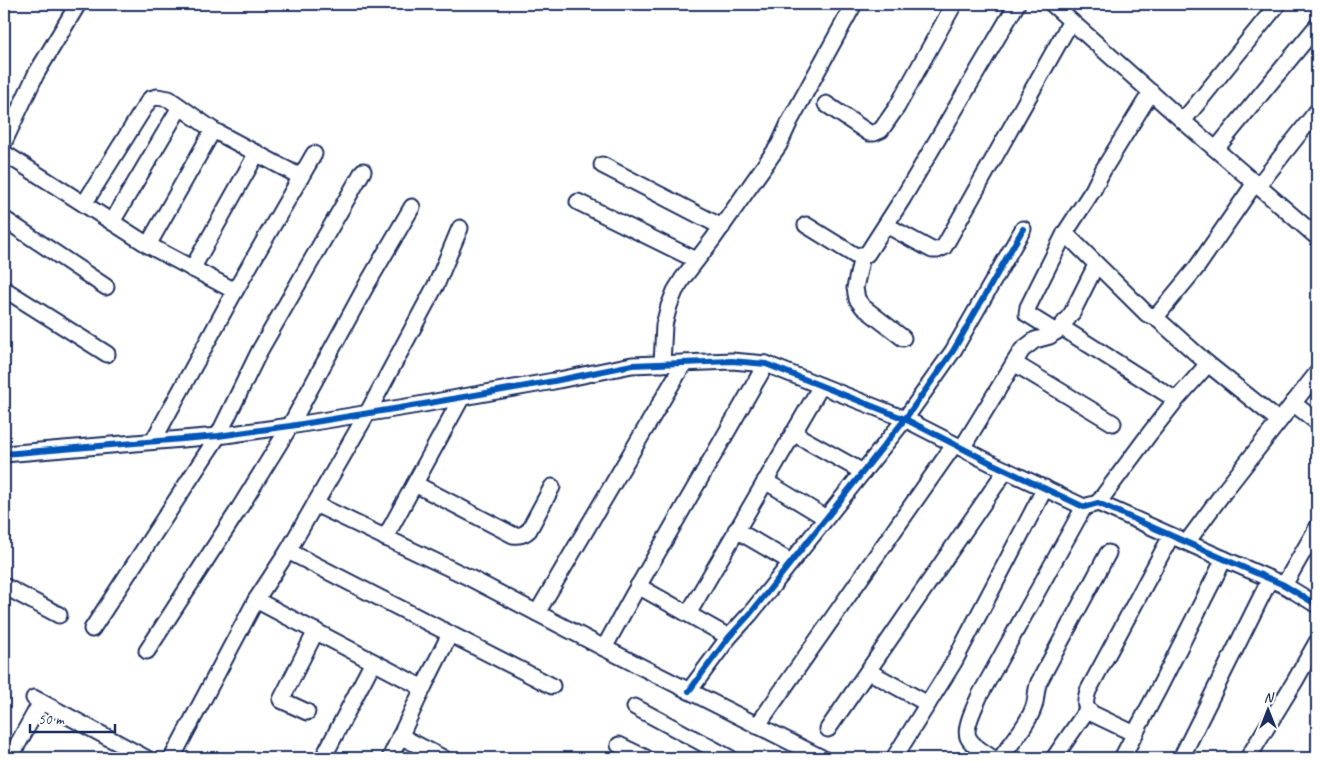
<svg xmlns="http://www.w3.org/2000/svg" width="1321" height="762" font-family="Caveat,sans-serif">
  <style>
    .lines { fill: none; stroke-linecap: round; stroke-linejoin: round }
    .minor-casing { stroke: #1b2f5e; stroke-width: 19 }
    .minor { stroke: #fff; stroke-width: 15 }
    .cycleway-casing { stroke: #fff; stroke-width: 9 }
    .cycleway { stroke: #0057b8; stroke-width: 6 }
  </style>
  <rect width="100%" height="100%" fill="#fff"/>
  <filter id="ink" filterUnits="userSpaceOnUse"><feTurbulence type="fractalNoise" baseFrequency=".02" numOctaves="2"/><feDisplacementMap in="SourceGraphic" scale="10" xChannelSelector="R" yChannelSelector="G"/><feConvolveMatrix kernelMatrix="1 2 1 2 8 2 1 2 1" color-interpolation-filters="sRGB"/></filter>
  <g filter="url(#ink)">
    <g class="lines">
      <defs>
        <g id="minor">
          <path d="M1052,4l131,117 134,116"/>
          <path d="M826,104l43,29h5l7,-3 16,-23 57,-103"/>
          <path d="M1183,121l95,-117"/>
          <path d="M4,142l32,-68 42,-70"/>
          <path d="M1216,149l101,-123"/>
          <path d="M4,153l144,92 87,46"/>
          <path d="M602,165l120,62"/>
          <path d="M1258,186l59,-75"/>
          <path d="M578,202l118,58"/>
          <path d="M84,204l62,-99 4,-6 7,-2 12,2 44,31 88,47"/>
          <path d="M4,219l102,68"/>
          <path d="M112,222l68,-115"/>
          <path d="M806,225l50,31 11,-2 36,-56 114,-194"/>
          <path d="M886,225l46,25h5l7,-3 127,-226"/>
          <path d="M1065,233l82,81c5,3 8,2 13,-2l37,-45 58,-84"/>
          <path d="M148,245l65,-115"/>
          <path d="M862,256l-7,32 2,11 6,8 40,31"/>
          <path d="M192,269l65,-116"/>
          <path d="M4,289l103,65"/>
          <path d="M1154,316l54,48 71,57"/>
          <path d="M1061,327l115,73"/>
          <path d="M1056,332l-29,-18 1,-7 37,-74 28,-43 10,-20 48,-78"/>
          <path d="M1014,363l99,60"/>
          <path d="M662,364l2,-39 5,-19 6,-15 8,-13 30,-39 66,-94 11,-24 64,-117"/>
          <path d="M1293,403l24,19"/>
          <path d="M793,433l70,39"/>
          <path d="M153,441l82,-150 79,-137"/>
          <path d="M962,448l60,-98 13,-10 15,-4 11,-9 11,-14 24,-48"/>
          <path d="M4,454l214,-18 72,-10 128,-21 136,-24 78,-16 100,-4 34,3 139,55 88,45 91,43 14,-4 126,56 60,26 33,20"/>
          <path d="M765,481l61,37"/>
          <path d="M415,484l98,51c7,1 11,0 16,-5l23,-43"/>
          <path d="M1098,503l52,-70 26,-33 32,-36"/>
          <path d="M315,504l153,73 136,71 218,110"/>
          <path d="M736,530l55,32"/>
          <path d="M385,538l77,-141"/>
          <path d="M1187,542l39,-53 91,-116"/>
          <path d="M288,551l264,135"/>
          <path d="M1284,585l33,-57"/>
          <path d="M4,586l55,29"/>
          <path d="M638,586l91,51"/>
          <path d="M256,600l167,88"/>
          <path d="M537,613l147,-250"/>
          <path d="M688,614l133,-228"/>
          <path d="M92,629l126,-193 42,-86 103,-179"/>
          <path d="M604,648l28,-51 134,-233"/>
          <path d="M147,651l90,-139 53,-86 76,-140 46,-79"/>
          <path d="M868,671l60,33"/>
          <path d="M689,691l40,-54 21,-23 155,-195 48,-68 70,-122"/>
          <path d="M34,698l112,60"/>
          <path d="M635,707l95,51"/>
          <path d="M307,712l-26,-12 35,-69"/>
          <path d="M757,726l197,-281"/>
          <path d="M828,729l178,-259"/>
          <path d="M1135,734l-42,-20c-10,-7 -8,-12 -5,-23l83,-155"/>
          <path d="M400,736l43,22"/>
          <path d="M619,745l27,13"/>
          <path d="M10,758l31,-56"/>
          <path d="M172,758l84,-158 32,-49 80,-139 69,-129 23,-55"/>
          <path d="M323,758l50,-96"/>
          <path d="M390,758l33,-70 27,-54"/>
          <path d="M894,758l60,-96 91,-174"/>
          <path d="M992,758c-8,-6 -20,-12 -24,-21 -4,-10 8,-33 12,-42l104,-188"/>
          <path d="M1001,758c10,-15 26,-32 32,-49 4,-9 2,-18 6,-27l69,-129"/>
          <path d="M1054,758l33,-48"/>
          <path d="M1122,758l37,-70 65,-129"/>
          <path d="M1181,758l89,-179"/>
          <path d="M1248,758l47,-77 22,-39"/>
        </g>
      </defs>
      <use href="#minor" class="minor-casing"/>
      <use href="#minor" class="minor"/>
      <defs>
        <g id="cycleway">
          <path d="M4,454l214,-18 72,-10 128,-21 136,-24 78,-16 100,-4 34,3 139,55 88,45 91,43 14,-4 126,56 60,26 33,20"/>
          <path d="M689,691l40,-54 21,-23 155,-195 48,-68 70,-122"/>
        </g>
      </defs>
      <use href="#cycleway" class="cycleway-casing"/>
      <use href="#cycleway" class="cycleway"/>
    </g>
  </g>
  <rect width="1321" height="762" fill="none" stroke="#fff" stroke-width="20"/>
  <rect x="10" y="10" width="1301" height="742" fill="none" stroke="#1b2f5e" stroke-width="2" filter="url(#ink)"/>
  <g transform="translate(1268 710)" stroke="#ffffff" stroke-width="4" paint-order="stroke">
  <path d="M0-4L9 19L0 12L-9 19Z" fill="#1b2f5e"/>
  <text y="-8" font-size="14" font-weight="bold" text-anchor="middle" fill="#1b2f5e">N</text>
  </g>
  <path d="M30 724v8h85v-8" fill="none" stroke="#1b2f5e" stroke-width="2.5"/>
  <text x="38" y="724" font-size="15" fill="#1b2f5e" stroke="#ffffff" stroke-width="4" paint-order="stroke">50 m</text>
</svg>
